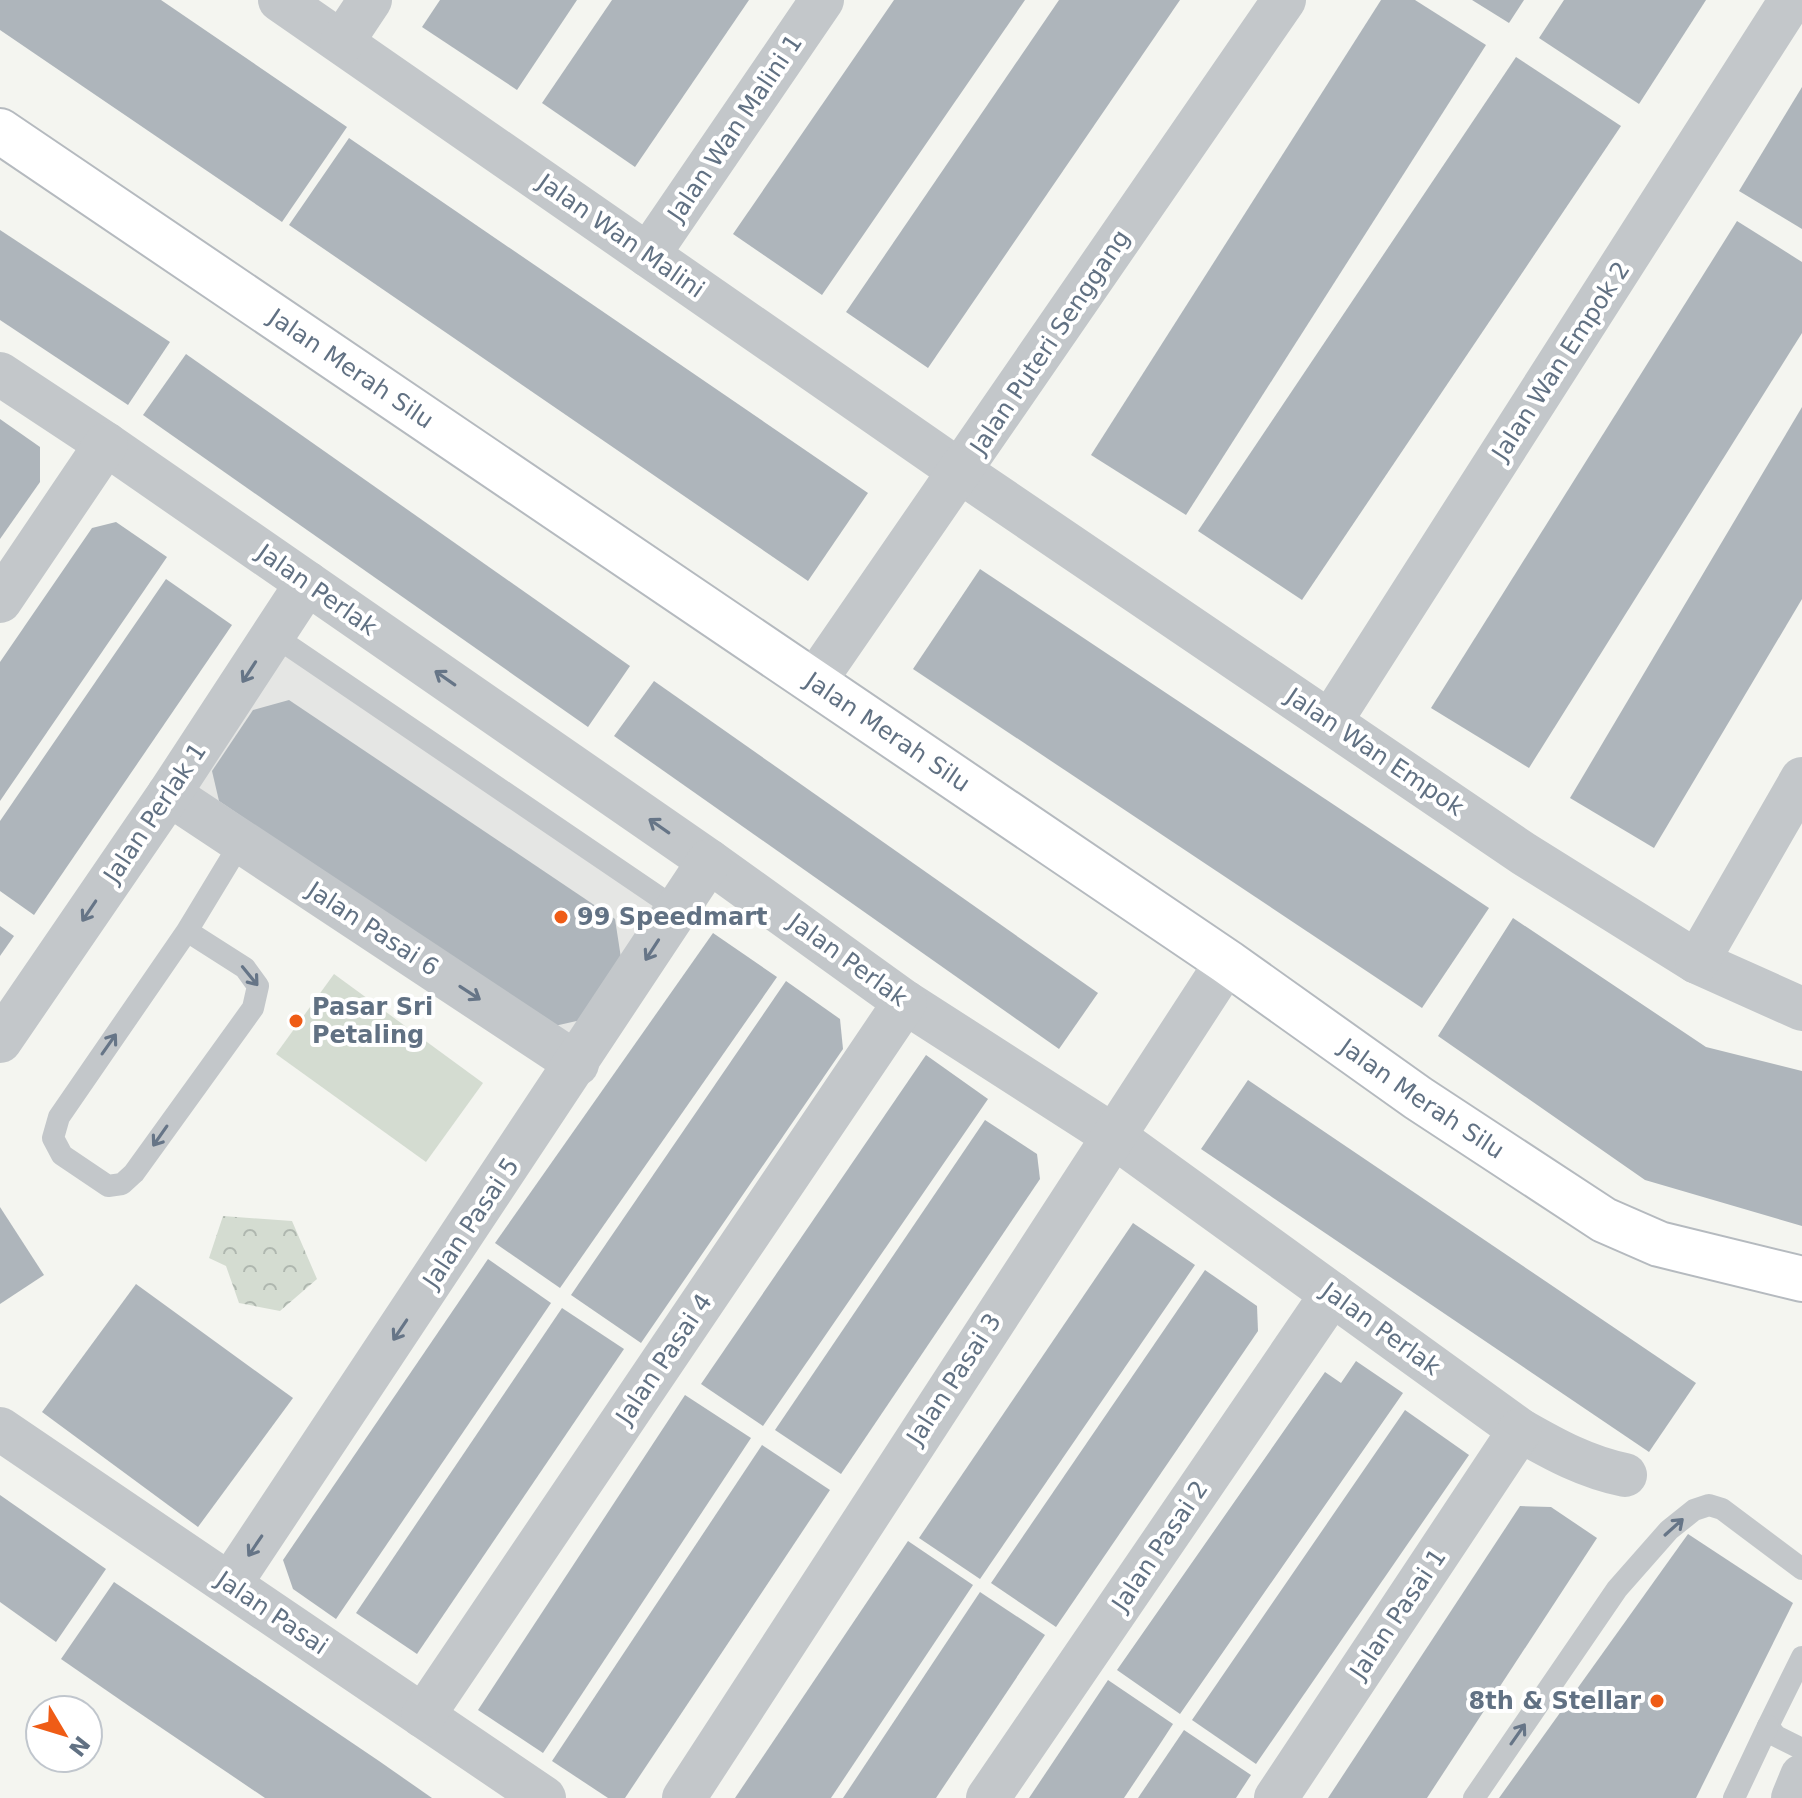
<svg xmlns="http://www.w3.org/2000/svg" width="1802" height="1798" font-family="'DejaVu Sans',sans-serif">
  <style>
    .built { fill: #e5e6e4 }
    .park { fill: url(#park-crowns) }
    .pitch { fill: #d4dcd1 }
    .building { fill: #aeb5bb }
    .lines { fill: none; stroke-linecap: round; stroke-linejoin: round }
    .secondary-casing { stroke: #b5babf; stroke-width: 48 }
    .lane { stroke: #c3c7ca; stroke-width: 22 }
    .street { stroke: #c3c7ca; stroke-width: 44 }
    .secondary { stroke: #fff; stroke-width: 44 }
    .oneway { stroke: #667587 }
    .poi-dot { fill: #ef5c16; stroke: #fff; stroke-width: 3 }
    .labels { text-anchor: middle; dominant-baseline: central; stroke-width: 8; stroke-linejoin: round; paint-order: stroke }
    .street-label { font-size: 24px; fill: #617183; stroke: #fff }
    .poi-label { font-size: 24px; font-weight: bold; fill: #617183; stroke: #fff; text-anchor: start }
  </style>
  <defs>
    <pattern id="park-crowns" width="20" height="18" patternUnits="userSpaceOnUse" patternTransform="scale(2)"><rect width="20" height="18" fill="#d4dcd1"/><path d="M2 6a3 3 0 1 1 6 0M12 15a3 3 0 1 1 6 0" fill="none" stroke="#afb7af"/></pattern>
  </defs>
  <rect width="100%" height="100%" fill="#f4f5f0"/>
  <path class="built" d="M278,650l383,260 -91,135 -383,-254z"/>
  <path class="park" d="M223,1216l69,5 25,58 -37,32 -41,-8 -13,-37 -17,-8z"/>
  <path class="pitch" d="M334,974l149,109 -57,79 -150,-108z"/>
  <g class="building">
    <path d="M0,0h161l186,127 -65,95 -282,-192z"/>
    <path d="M440,0h137l-60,90 -95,-63z"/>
    <path d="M612,0h137l-114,167 -93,-64z"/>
    <path d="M894,0h131l-203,295 -89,-61z"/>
    <path d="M1059,0h121l-252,368 -82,-56z"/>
    <path d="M1381,0h34l71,45 -300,470 -95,-60z"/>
    <path d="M1472,0h52l-15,23z"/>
    <path d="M1564,0h142l-67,104 -100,-66z"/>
    <path d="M1516,57l105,69 -319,474 -104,-69z"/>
    <path d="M1802,87v142l-63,-38z"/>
    <path d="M349,138l519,355 -60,88 -519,-356z"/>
    <path d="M1737,221l65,41v71l-273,435 -98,-60z"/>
    <path d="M0,230l170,112 -42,63 -128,-85z"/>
    <path d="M186,354l444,312 -42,61 -445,-312z"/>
    <path d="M1802,407v192l-148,249 -84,-50z"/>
    <path d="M0,419l40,28v35l-40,57z"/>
    <path d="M116,522l51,35 -167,244v-139l92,-134z"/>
    <path d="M980,569l509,339 -67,100 -509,-339z"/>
    <path d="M166,579l66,46 -198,290 -34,-24v-70z"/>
    <path d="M654,681l444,312 -39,56 -445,-313z"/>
    <path d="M289,700l326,219 6,39 -40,62 -31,7 -331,-226 -7,-30 41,-61z"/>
    <path d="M1513,918l193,129 96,24v155l-157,-46 -207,-144z"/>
    <path d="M0,926l14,10 -14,20z"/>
    <path d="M713,933l64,44 -217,311 -65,-45z"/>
    <path d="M786,981l54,38 3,30 -202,294 -70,-48z"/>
    <path d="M926,1055l62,44 -225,327 -62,-42z"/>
    <path d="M1248,1080l448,303 -47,69 -448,-303z"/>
    <path d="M985,1120l52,34 3,25 -199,295 -66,-44z"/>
    <path d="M0,1207l44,68 -44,29z"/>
    <path d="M1133,1223l62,42 -215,314 -61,-41z"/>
    <path d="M488,1259l63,44 -215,316 -43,-30 -10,-29z"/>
    <path d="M1205,1270l52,36 1,25 -202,296 -65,-44z"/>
    <path d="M136,1284l157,114 -95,129 -156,-115z"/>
    <path d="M562,1308l62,41 -207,305 -61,-41z"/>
    <path d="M1356,1361l47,32 -223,321 -63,-44 208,-298 16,11z"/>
    <path d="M685,1395l66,43 -208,315 -65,-43z"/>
    <path d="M1405,1410l64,45 -213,309 -64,-44z"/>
    <path d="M762,1445l68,45 -205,308h-17l-56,-37z"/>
    <path d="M0,1495l106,74 -50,73 -56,-40z"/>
    <path d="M1520,1506l31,1 46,31 -170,260h-99z"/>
    <path d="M1688,1534l105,69 -97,195h-197z"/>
    <path d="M908,1541l65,44 -142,213h-96z"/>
    <path d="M114,1582l265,179 53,37h-167l-136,-92 -68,-47z"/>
    <path d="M980,1592l65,43 -109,163h-93z"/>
    <path d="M1108,1680l65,44 -13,20 -36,54h-95z"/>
    <path d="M1184,1730l67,45 -15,23h-98z"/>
  </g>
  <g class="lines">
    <defs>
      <g id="secondary">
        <path id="s1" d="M0,131l1227,831 191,136 186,122 55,24 143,35"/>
      </g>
    </defs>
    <use href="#secondary" class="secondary-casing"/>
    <g class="lane">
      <path d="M273,635l405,275"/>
      <path d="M187,931l58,37 13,18 -5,22 -119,165 -12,11 -14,2 -46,-31 -9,-17 6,-21 128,-186 54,-89"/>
      <path d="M1802,1657l-34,69 8,10 26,13"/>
      <path d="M1474,1798l143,-209 52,-59 25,-20 15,-5 13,4 80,60"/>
      <path d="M1734,1798l34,-72"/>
    </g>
    <g class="street">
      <path d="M280,0l681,472 563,382 173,108 105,47"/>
      <path d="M342,42l28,-42"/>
      <path d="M648,255l174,-255"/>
      <path d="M0,374l106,70 603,417 196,141 207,133 408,295c35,20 66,37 105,45"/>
      <path d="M0,601l106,-157"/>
      <path d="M814,682l470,-682"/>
      <path d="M1330,722l461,-722"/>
      <path d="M169,794l408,270"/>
      <path d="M1697,962l105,-183"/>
      <path d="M0,1041l169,-247 138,-211"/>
      <path d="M0,1429l544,369"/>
      <path d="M230,1584l479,-723"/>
      <path d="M423,1716l482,-714"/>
      <path d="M684,1798l543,-836"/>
      <path d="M988,1798l344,-504"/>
      <path d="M1276,1798l244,-368"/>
      <path d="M1793,1798l9,-22"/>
    </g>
    <use href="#secondary" class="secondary"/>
  </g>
  <defs><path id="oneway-shaft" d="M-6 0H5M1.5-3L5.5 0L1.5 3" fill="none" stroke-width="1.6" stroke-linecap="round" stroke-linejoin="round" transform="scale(2)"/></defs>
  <g class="oneway">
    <use href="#oneway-shaft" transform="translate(249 672) rotate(123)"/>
    <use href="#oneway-shaft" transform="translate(445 678) rotate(-145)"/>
    <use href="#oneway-shaft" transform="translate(659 826) rotate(-145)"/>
    <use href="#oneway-shaft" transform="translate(89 911) rotate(124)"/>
    <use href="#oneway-shaft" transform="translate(652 950) rotate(123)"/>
    <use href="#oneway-shaft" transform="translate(250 976) rotate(51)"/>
    <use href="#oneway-shaft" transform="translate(470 993) rotate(33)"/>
    <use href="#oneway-shaft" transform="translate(109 1044) rotate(-55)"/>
    <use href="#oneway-shaft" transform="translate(160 1136) rotate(125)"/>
    <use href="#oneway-shaft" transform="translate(400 1330) rotate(124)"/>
    <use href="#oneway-shaft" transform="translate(1674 1527) rotate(-42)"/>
    <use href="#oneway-shaft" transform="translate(255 1546) rotate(124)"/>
    <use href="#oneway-shaft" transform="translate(1518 1734) rotate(-55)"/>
  </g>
  <g class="poi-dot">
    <circle cx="561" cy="917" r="8"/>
    <circle cx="296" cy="1021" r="8"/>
    <circle cx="1657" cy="1701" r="8"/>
  </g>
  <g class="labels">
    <g class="street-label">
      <text transform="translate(735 128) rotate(-56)">Jalan Wan Malini 1</text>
      <text transform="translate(621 236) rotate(35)">Jalan Wan Malini</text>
      <text transform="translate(1050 342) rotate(-56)">Jalan Puteri Senggang</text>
      <text transform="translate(1561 361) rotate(-57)">Jalan Wan Empok 2</text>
      <text stroke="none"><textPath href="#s1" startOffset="424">Jalan Merah Silu</textPath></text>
      <text transform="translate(317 590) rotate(35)">Jalan Perlak</text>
      <text stroke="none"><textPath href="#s1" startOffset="1072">Jalan Merah Silu</textPath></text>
      <text transform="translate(1375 752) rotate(34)">Jalan Wan Empok</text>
      <text transform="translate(155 813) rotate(-56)">Jalan Perlak 1</text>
      <text transform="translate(373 929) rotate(33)">Jalan Pasai 6</text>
      <text transform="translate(848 960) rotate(36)">Jalan Perlak</text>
      <text stroke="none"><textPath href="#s1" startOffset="1720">Jalan Merah Silu</textPath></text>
      <text transform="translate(471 1223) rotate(-56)">Jalan Pasai 5</text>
      <text transform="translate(1381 1329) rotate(36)">Jalan Perlak</text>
      <text transform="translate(664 1359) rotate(-56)">Jalan Pasai 4</text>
      <text transform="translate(954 1379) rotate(-57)">Jalan Pasai 3</text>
      <text transform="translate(1160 1546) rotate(-56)">Jalan Pasai 2</text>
      <text transform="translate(272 1613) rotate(34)">Jalan Pasai</text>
      <text transform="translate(1398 1614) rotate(-56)">Jalan Pasai 1</text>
    </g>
    <g class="poi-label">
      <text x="577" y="917">99 Speedmart</text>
      <text x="312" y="1007">Pasar Sri<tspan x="312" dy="28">Petaling</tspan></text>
      <text x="1641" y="1701" text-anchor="end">8th &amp; Stellar</text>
    </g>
  </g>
  <g transform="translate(64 1734) rotate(128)"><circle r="38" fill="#ffffff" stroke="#c0c6cd" stroke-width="2"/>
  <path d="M0-6L14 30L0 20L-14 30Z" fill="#ef5c16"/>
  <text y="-12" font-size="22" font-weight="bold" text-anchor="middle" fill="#617183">N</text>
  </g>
</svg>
